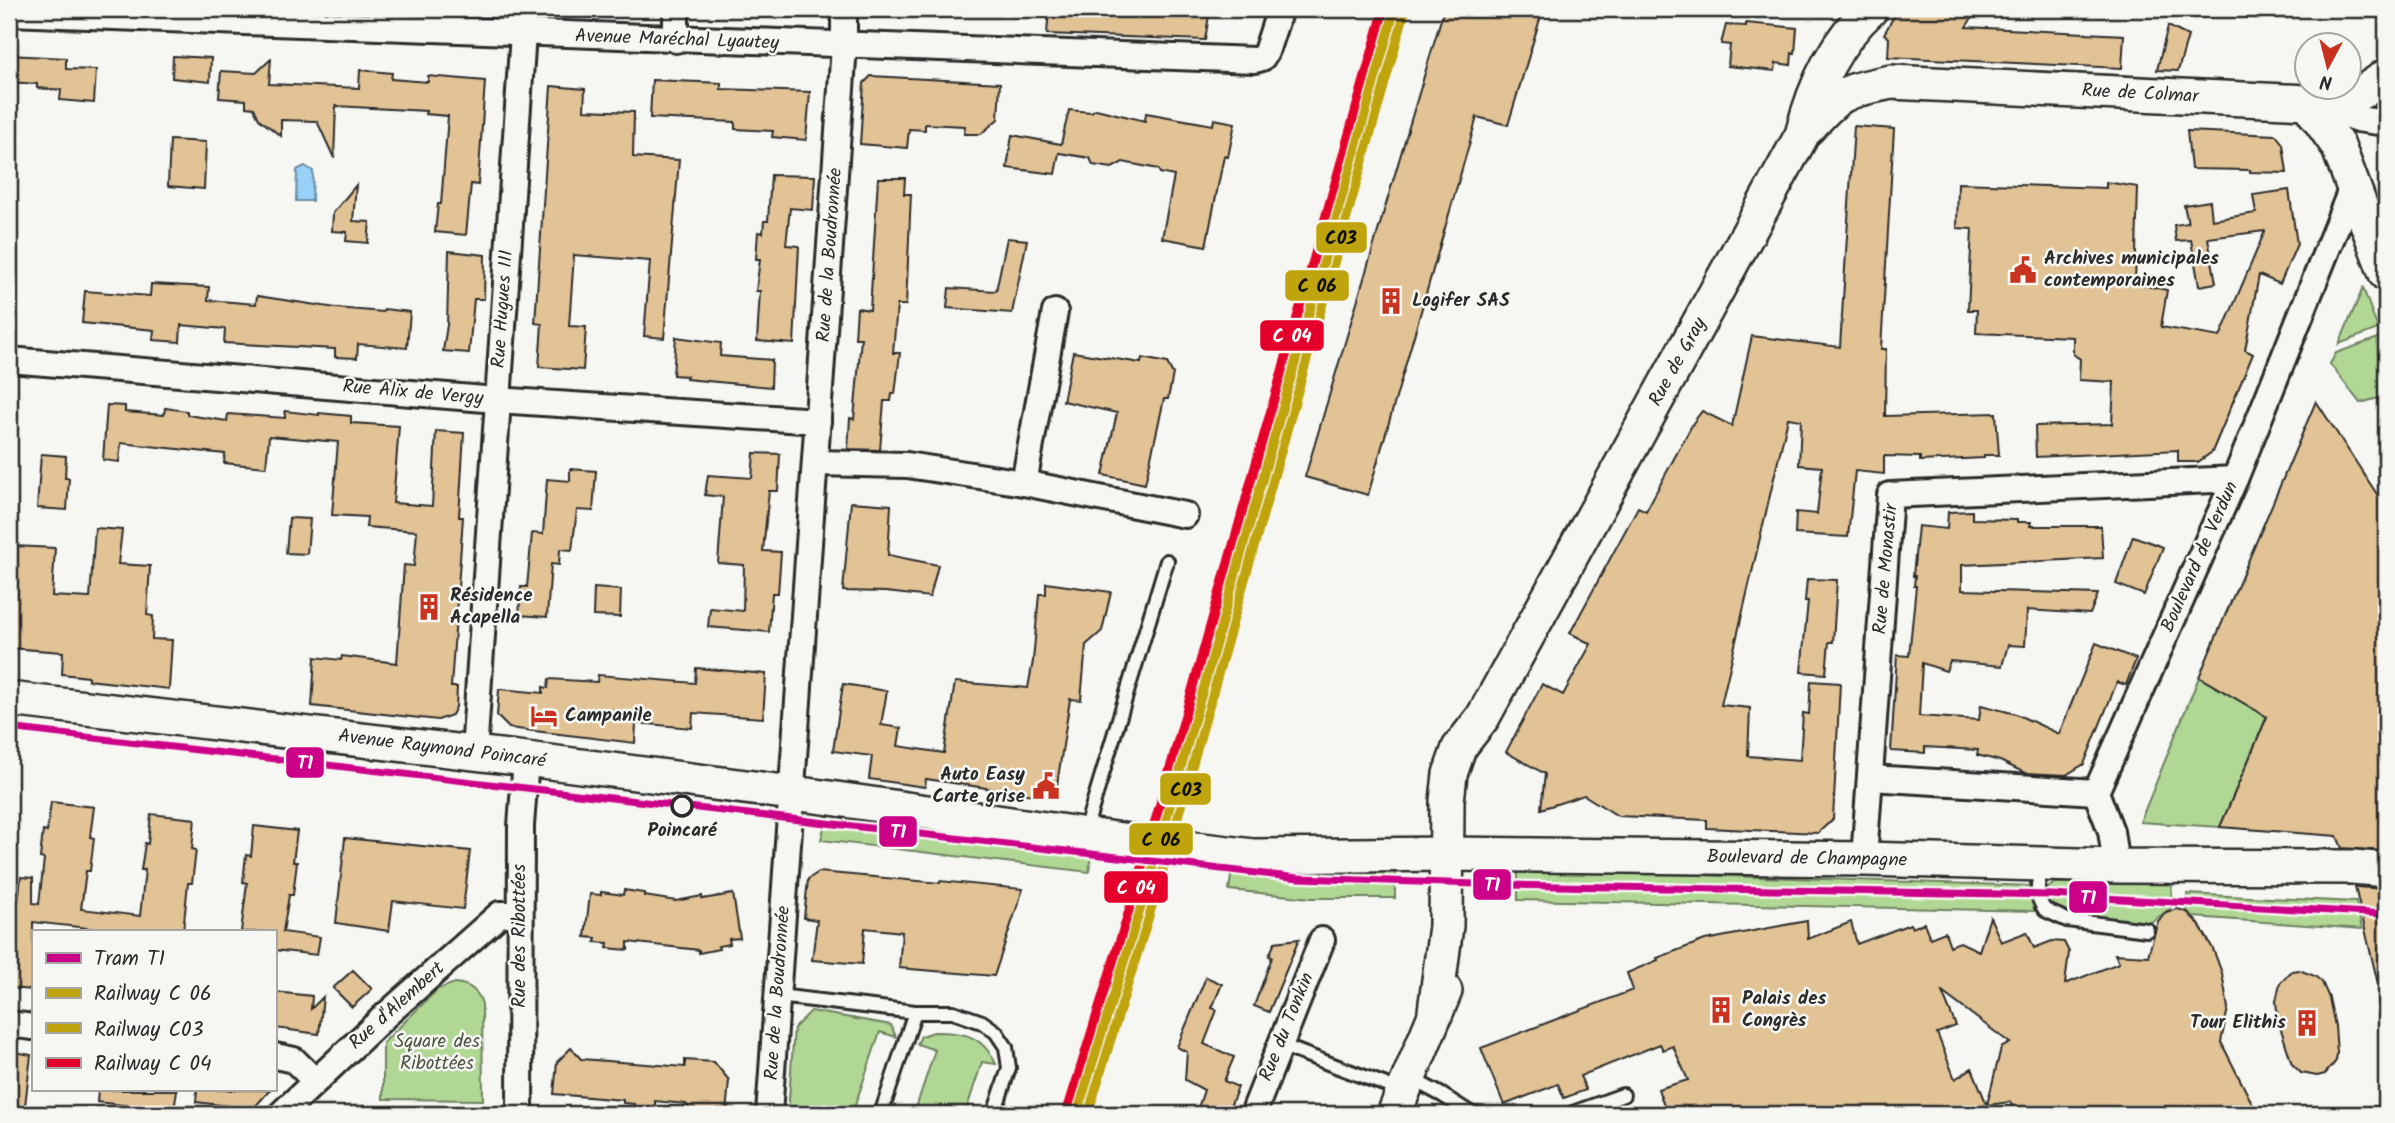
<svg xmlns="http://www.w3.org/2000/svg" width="2395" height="1123" font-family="Kalam,sans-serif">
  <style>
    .green { fill: #b0d794; stroke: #6e8160; stroke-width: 2 }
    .water { fill: #98d0f8; stroke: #6c8ea6; stroke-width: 2 }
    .building { fill: #e2c395; stroke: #2b2b2b; stroke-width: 2 }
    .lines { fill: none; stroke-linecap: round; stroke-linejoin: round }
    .lane-casing { stroke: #2b2b2b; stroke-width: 18 }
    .street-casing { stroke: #2b2b2b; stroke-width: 30 }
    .secondary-casing { stroke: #2b2b2b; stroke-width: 38 }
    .lane { stroke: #f6f6f2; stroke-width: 12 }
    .street { stroke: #f6f6f2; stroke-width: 24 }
    .secondary { stroke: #f6f6f2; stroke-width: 33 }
    .rail-1-casing { stroke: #f6f6f2; stroke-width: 14 }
    .rail-2-casing { stroke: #f6f6f2; stroke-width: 14 }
    .rail-3-casing { stroke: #f6f6f2; stroke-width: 14 }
    .rail-1 { stroke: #c0a40e; stroke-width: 9 }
    .rail-2 { stroke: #c0a40e; stroke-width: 9 }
    .rail-3 { stroke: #e4002b; stroke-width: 9 }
    .tram-1-casing { stroke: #f6f6f2; stroke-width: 12 }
    .tram-1 { stroke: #c08; stroke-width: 7 }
    .stop-dot { fill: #f6f6f2; stroke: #2b2b2b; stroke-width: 3.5 }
    .labels { text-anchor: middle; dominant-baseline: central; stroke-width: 5; stroke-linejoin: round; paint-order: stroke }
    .street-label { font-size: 19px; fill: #2b2b2b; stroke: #f6f6f2 }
    .poi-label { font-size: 19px; font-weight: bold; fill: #2b2b2b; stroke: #f6f6f2; text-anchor: start }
    .stop-label { font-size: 19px; font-weight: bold; fill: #2b2b2b; stroke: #f6f6f2 }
    .park-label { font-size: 19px; fill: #4c5645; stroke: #f6f6f2 }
    .line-badge { stroke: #f6f6f2; stroke-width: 2.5 }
    .badge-label { font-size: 19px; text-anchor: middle; font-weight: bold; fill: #fff }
    .pale-badge-label { font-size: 19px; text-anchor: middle; font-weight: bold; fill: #111 }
  </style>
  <rect width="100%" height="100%" fill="#f6f6f2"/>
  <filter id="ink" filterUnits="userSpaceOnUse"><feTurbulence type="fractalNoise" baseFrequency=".0143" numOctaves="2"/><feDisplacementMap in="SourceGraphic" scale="14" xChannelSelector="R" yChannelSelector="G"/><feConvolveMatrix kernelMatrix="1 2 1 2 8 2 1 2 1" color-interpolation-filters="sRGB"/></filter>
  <g filter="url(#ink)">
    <g class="green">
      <path d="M2363,288l15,41 -39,15z"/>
      <path d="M2381,337l5,13v46l-26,7 -30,-39 6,-11z"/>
      <path d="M2199,677l68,39 -47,111 -80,-5z"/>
      <path d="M828,811l265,34 -4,27 -268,-32z"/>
      <path d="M1233,863l71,7 91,2v26h-84l-82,-8z"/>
      <path d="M1518,869l515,17 1,25 -516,-11z"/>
      <path d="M2172,879l-1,29 -21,15 -88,-10 -10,-2 -8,-14 4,-9 6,-5z"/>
      <path d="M2187,894l169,8 6,27 -168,-12 -7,-6z"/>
      <path d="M455,983c14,1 23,7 27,21l1,96 -100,-1v-56l55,-54z"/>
      <path d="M811,1011l80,14 5,12 -16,-5 -28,82h-64l6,-86z"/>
      <path d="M934,1032c30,0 48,3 62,32l-14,-2 -17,52h-51l21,-64 -18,-6 4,-8z"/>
    </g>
    <path class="water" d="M305,166l8,5 -1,30h-16l1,-31z"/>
    <g class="building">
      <path d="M1049,9h161l-5,31 -158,-6z"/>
      <path d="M1444,9h99l-35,116 -31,-8 -109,378 -63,-18z"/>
      <path d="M1898,9h80l-12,18 158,8 -2,33 -234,-11 1,-19 -5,-4z"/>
      <path d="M1746,23l51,5 -2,25h-3l-1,12 -15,-2 -1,8 -47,-5 2,-21 -9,-1 5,-19 20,1z"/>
      <path d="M2168,26l20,10 -10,35 -21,-1z"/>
      <path d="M9,55l57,3v11l30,1 -2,33 -34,-3 1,-10 -24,-2v-4l-28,-2z"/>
      <path d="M173,56l38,2 -1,24 -38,-4z"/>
      <path d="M271,59l-2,25 90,4 1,-18 32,3 -1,6 37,3v-6l57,5 -7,104 -7,-1 -5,51 -31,-3 3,-28h3l7,-88 -23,-2 1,-3 -90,-5 -2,52 -17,-37 -36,-1v16l-22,-17 -5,-11 -8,-1v-7l-27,-2 2,-27 35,2z"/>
      <path d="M871,76l129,7 -2,36 -17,15h-17l1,-8 -40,-2v6l-16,-1 -2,19 -47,-4 4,-61z"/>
      <path d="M652,80l69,3v6l89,3 -4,48 -34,-3 1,-6 -38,-2v-7l-85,-4z"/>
      <path d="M551,86l34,3 -1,21 50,2 -1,45 46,3 -15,178 -20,-2 6,-75 -76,-6 -5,71 17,1 -3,43 -44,-3 3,-43 -7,-1z"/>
      <path d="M1096,109l49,12 1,-8 67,12 1,-6 21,4 -7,34 -4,-1 -18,90 -44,-8 12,-62 -14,-3 -2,-4 -35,-7 -11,6 -19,-3 -3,-7 -31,-5 -4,21 -48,-6 5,-33 49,9 8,-34 22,2z"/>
      <path d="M1854,126l40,3 -13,220h5l-1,67 111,-3 3,42h-15v3l-64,3v-4l-36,-1v18l-29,-3 -7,66 -53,-3 1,-22 21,2 5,-47 -23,-2 2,-45 -13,-2 -67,287 29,3 -2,48 52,4 3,-47 6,1 2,-33 29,2 -7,136 -15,14 -111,-5v-8l-89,-4 -34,-21 -43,14 4,-35 -39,-22 36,-68 21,11 28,-51 -21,-11 68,-126 8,4 47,-88 9,-12 30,15 20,-90 88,11z"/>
      <path d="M2187,131l89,4 7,9 4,29 -37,-1v-2l-59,-1z"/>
      <path d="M170,140l36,2 -2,47 -36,-3z"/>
      <path d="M771,175l44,1 -2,34 -23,-2 -4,37 13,1 -5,98 -37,-3 3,-50h-4l4,-32h-4l2,-27 5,1 1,-12h4z"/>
      <path d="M878,178h27l-1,16h7l-5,111h-9l-4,48h7l-5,41h-3l-1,7h-7l-4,49 -32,-1 2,-31 4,1 7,-81h-6l2,-30 13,2z"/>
      <path d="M2106,182l32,5 -3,97 32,6 -6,37 59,10 45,-106 -57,7 8,45 -17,3 -8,-46 -15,1 -2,-16 14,-2 -4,-18 26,-4 2,19 44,-7 -3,-18 36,-5 8,54 -17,40 -21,-9 -14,75 8,4 -41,98 -14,10h-20v-12l-142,7 -1,-31 77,-2 2,-42 -35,-2 1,-21 -7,-5v-17l-97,-4 1,-23h-9l4,-81 -15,-1 1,-45 148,5z"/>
      <path d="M356,185l-3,36 17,1 -2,21 -22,-2 1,-9 -15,-1 1,-18z"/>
      <path d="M1007,238l20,2 -15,73 -65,-5 2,-20 47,3z"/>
      <path d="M449,251l36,4 -1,44h-10l-5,54 -26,-2 4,-26z"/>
      <path d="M151,284l58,3 -1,13 48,4 1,-8 79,12 47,4 1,-3 26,3 -3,36 -49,-4 -1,14 -22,-1v-8l-111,-6 1,-14 -44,-4 -1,17 -27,-2 1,-10 -72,-7 3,-32 65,5z"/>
      <path d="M676,337l45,6 -1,13 52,4 -1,27 -85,-8 1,-3 -14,-1z"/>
      <path d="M1073,352l68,11 1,-5 25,5 6,11 -5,25h-4l-19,85 -42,-9 14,-62 -54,-12z"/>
      <path d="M2316,401l70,107v343l-44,-3 -5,-12 -117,-9 47,-110 -68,-40z"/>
      <path d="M107,405l18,1v6l39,3 1,-7 22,3v4l40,6 1,-7 57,4v-7l34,4v-2l32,3v7l48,3 -6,77 39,3 4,-75 28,2 -5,84h4l-12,170h6l-1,20 -4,8 -14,5 -126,-14 3,-49 26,3 1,-4 55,7 7,-98 10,1 3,-35 -51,-4 1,-10 -35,-2 6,-73 -69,-6 -3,31 -42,-4 1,-9 -104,-11 -2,19 -16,-2z"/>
      <path d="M754,453l26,1 -2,37h-9l-6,60 18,1 -3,41h-6l-3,39 -61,-5 2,-19 33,3 1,-46 -26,-2 5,-66 -18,-2 3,-20 44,3z"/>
      <path d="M41,454l25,2 -1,22h4l-2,32 -30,-2z"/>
      <path d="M570,469l26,2 -3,40 -16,-1 -5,40 -12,-1 -1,16 -8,-1 -4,53 -28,-2 2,-28h6l5,-54 11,1 4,-55 23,2z"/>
      <path d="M851,502l40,3 -3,50 50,10 -8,32 -44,-5 -43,-1z"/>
      <path d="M1972,511v8l45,1v2h14l-1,4h71l2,32 -141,7v25l136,4 -8,20 -63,-4 -2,36 -17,-1 -6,21 -52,-5 -4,10 -24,-8 -3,53 60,4 2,-15 35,9 43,20 37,-91 40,16 -10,26 -9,-3 -33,82 -18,11 -41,-2 -25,-12 -23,-6 1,-5 -53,-3v6l-34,-2 6,-96 12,1 7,-70h-2l1,-10h-2l5,-50 29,3 1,-17z"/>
      <path d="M289,518l21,1 -3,35 -21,-1z"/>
      <path d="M95,528l27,2 -4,34 32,2 -3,49 6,1 -1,23 20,1 -3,49 -81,-9v-3l-26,-3 1,-22 -54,-4v-42l5,-60 41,2 -3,48 38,2z"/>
      <path d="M2133,536l30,11 -19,48 -28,-11z"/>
      <path d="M1807,579l30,1 -4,62h-4l-3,32 -25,-2 7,-71h-3z"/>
      <path d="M1046,583l65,9 -9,39 -16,14 -5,55 -11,-1 -13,86 -17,11 -114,-17 -1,8 -56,-8 3,-23 -39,-5 10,-67 44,7 -6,34 20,3 -3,18 46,7 11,-71 73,6 5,-27 6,-67h7z"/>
      <path d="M594,588l27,2 -1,27 -27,-1z"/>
      <path d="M696,668l70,6 -3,44 -70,-5 -1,15 -56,-5 -1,20 -126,-15 -12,-12 2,-27 44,4v-6l5,1 1,-9 48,3 1,-7 97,8z"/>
      <path d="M51,802l43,5 -4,30 4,1 -4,33h-4l-5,38 59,7 5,-46h-4l4,-27 3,1 3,-30 44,5 -3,30 4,1 -4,33h-4l-5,49h-58l-92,-10v68l-24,-2 7,-68 -7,-1v-18l9,1 3,-25 12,1v25l6,1 5,-45 -4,-1 3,-27 4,1z"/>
      <path d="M254,826l43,5 -4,31h4l-4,33h-4l-6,37 37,5 -3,18 -42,-5v-18h-34l6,-49 -4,-1 3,-27 5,1z"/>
      <path d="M345,838l125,13 -7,58 -70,-8 -4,30 -53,-8z"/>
      <path d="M819,872l121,11v-2l83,8 -29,87 -95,-8 3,-36 -37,-4 -3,36 -50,-4 5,-40 -13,-2 4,-39z"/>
      <path d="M2355,887l31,2v94l-8,1z"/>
      <path d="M624,890l20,3v3l32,5 26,-5v3l31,-5 7,44 -11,1 1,5 -12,2 1,3 -20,4v-3l-71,-8v8l-21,-2 1,-5 -13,-1 1,-4 -11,-1 5,-43 11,1v-3l22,3z"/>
      <path d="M2178,909l9,3 12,12 14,25 9,24 6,35 -7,34 33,65 -17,7h-220l-7,-12 -23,3 14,-57 9,-5 -68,-51 14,34 -19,7 18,46 17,-11 15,37 -21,3 2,6h-301l-9,-25 30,-9 -15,-34 -10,4 -3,-6 -80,32 6,14 -22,8 -6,-14 -54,21 -23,-57 152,-58 -6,-17 31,-13 -1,-2 48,-18 102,-19 1,18 43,-17 6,22 53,-20 2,4 12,-5 6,15 15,-6 5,14 10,-4 19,9 11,-34 11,25 26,-10 7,16 18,-7 12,1 5,10 -4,32 54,-21 -4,-9 33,2 10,-35 8,-9z"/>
      <path d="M1299,939l-30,73 -15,-6 18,-49 -3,-1 6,-14z"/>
      <path d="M353,970l19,19 -20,18 -19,-19z"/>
      <path d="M2299,970l16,6 7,6 7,16 6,28 2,27 -1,8 -11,13 -8,2 -16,-3 -9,-9 -14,-44 -2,-19 4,-18 12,-12z"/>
      <path d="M1206,977l16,7 -10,24 5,2 -13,34 30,13 -10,24 14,6 -11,27h-31l8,-24 -19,-10 2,-28 -10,-5z"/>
      <path d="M275,992l37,4 -1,13 12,-12 -4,37 -44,-6z"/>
      <path d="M571,1048l10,11 104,8v-7l29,2 15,18 -3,34 -35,-3 -5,-7 -31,-3v13h-22l1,-10 -11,-1v-3l-69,-6 3,-32z"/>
      <path d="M9,1051l22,4 -7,59h-15z"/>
      <path d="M98,1090h79l-3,21 -77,-9z"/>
      <path d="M197,1090h73l-17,19 -57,-7z"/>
    </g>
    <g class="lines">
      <defs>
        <g id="lane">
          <path d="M1084,834l83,-273"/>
          <path d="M2044,865c-7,15 -10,31 1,45l22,10 80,10"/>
          <path d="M778,996l137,16h38l29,10 14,10 10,15 3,21 -15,46"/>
          <path d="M1280,1045l122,46"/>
          <path d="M1412,1079l30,16 30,19"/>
          <path d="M881,1114l34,-102"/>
          <path d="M1570,1114l53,-19"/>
        </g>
        <g id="street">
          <path d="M676,9v31"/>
          <path d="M9,13l1246,47 7,-2 4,-6 14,-43"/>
          <path d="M2314,104l43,15 29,4"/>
          <path d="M9,360l488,40 321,21"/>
          <path d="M815,463l92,2 117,18 161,32"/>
          <path d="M1024,483l31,-171"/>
          <path d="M474,753l49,-720 -4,-24"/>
          <path d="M1871,778l225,14"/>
          <path d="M1864,859l26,-364 345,-16"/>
          <path d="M2116,866l-5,-35 -15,-39 139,-313 118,-294"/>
          <path d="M9,1024l24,3"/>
          <path d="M275,1056l19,4 21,21"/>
          <path d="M281,1114l105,-99 114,-101h20"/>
          <path d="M520,1114l1,-288 5,-67"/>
          <path d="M769,1114l75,-1068v-37"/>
          <path d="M1253,1114l69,-174"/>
        </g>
        <g id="secondary">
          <path d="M2307,102l31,44 48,128"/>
          <path d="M1808,128c33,-37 35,-36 83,-46l416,20c38,-3 48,-2 79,-26"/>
          <path d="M9,699l517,60 297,38 313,45 117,14 193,-2 418,5 252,7 237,1 33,3"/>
          <path d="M1435,1011l11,-85 1,-125 3,-27 9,-26 24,-31 319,-582c12,-49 32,-92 69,-126"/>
          <path d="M1394,1114l51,-123"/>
        </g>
      </defs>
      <use href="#lane" class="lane-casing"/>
      <use href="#street" class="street-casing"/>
      <use href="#secondary" class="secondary-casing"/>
      <use href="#lane" class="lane"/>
      <use href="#street" class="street"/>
      <use href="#secondary" class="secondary"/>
      <defs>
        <path id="rail-1" d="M1077,1114l72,-233 246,-872"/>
        <path id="rail-2" d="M1088,1114l71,-230 246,-872"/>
        <path id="rail-3" d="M1067,1111l72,-233 245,-869"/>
      </defs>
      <use href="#rail-1" class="rail-1-casing"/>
      <use href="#rail-2" class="rail-2-casing"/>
      <use href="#rail-3" class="rail-3-casing"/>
      <use href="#rail-1" class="rail-1"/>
      <use href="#rail-2" class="rail-2"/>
      <use href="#rail-3" class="rail-3"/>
      <defs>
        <path id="tram-1" d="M9,728l1290,150 207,7 545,10 335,19"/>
      </defs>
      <use href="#tram-1" class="tram-1-casing"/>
      <use href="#tram-1" class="tram-1"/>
    </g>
  </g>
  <defs>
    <symbol id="civic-bare" viewBox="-9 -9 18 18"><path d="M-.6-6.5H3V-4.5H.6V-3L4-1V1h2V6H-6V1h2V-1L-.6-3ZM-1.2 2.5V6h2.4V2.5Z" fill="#c8321e" stroke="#f6f6f2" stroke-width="2.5" paint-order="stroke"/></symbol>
    <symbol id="building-bare" viewBox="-9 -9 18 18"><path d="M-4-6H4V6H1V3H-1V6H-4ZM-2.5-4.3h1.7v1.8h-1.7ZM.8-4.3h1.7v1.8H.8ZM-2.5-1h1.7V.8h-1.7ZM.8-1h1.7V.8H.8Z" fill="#c8321e" stroke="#f6f6f2" stroke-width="2.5" paint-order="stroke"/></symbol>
    <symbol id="hotel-bare" viewBox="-9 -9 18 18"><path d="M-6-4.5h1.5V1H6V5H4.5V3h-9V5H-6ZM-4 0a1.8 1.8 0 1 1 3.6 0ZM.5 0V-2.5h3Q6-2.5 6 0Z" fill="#c8321e" stroke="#f6f6f2" stroke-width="2.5" paint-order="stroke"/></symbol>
  </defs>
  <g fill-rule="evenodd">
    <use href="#civic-bare" x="2004" y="251" width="38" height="38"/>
    <use href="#building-bare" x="1372" y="282" width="38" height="38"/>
    <use href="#building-bare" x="410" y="588" width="38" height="38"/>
    <use href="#hotel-bare" x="525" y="697" width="38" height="38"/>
    <use href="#civic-bare" x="1027" y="767" width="38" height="38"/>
    <use href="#building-bare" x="1702" y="991" width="38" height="38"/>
    <use href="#building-bare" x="2288" y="1004" width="38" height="38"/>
  </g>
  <circle class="stop-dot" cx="682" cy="806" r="10"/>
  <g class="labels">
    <g class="street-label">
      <text transform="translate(677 40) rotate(2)">Avenue Maréchal Lyautey</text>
      <text transform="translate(2140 94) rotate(3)">Rue de Colmar</text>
      <text transform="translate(830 255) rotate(-86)">Rue de la Boudronnée</text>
      <text transform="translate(503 309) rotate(-86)">Rue Hugues III</text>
      <text transform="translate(1678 362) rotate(-61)">Rue de Gray</text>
      <text transform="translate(413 393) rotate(5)">Rue Alix de Vergy</text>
      <text transform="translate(2200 557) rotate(-66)">Boulevard de Verdun</text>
      <text transform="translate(1886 569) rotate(-85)">Rue de Monastir</text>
      <text transform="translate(442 749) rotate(7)">Avenue Raymond Poincaré</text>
      <text transform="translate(1807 859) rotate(1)">Boulevard de Champagne</text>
      <text transform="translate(520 936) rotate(-90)">Rue des Ribottées</text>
      <text transform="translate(778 993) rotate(-86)">Rue de la Boudronnée</text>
      <text transform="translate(397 1006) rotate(-42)">Rue d'Alembert</text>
      <text transform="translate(1287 1027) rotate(-68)">Rue du Tonkin</text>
    </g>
    <g class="poi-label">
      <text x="2044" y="259">Archives municipales<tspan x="2044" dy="22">contemporaines</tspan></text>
      <text x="1412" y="301">Logifer SAS</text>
      <text x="450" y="596">Résidence<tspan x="450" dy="22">Acapella</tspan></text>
      <text x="565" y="716">Campanile</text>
      <text x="1025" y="775" text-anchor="end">Auto Easy<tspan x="1025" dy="22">Carte grise</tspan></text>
      <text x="1742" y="999">Palais des<tspan x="1742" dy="22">Congrès</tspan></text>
      <text x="2286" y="1023" text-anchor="end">Tour Elithis</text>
    </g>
    <g class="stop-label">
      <text x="682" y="831">Poincaré</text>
    </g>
    <g class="park-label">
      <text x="437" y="1042">Square des<tspan x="437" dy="22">Ribottées</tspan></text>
    </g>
  </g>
  <g class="line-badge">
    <rect x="1315" y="221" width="53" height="33" rx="7" fill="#c0a40e"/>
    <rect x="1284" y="269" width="66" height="33" rx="7" fill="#c0a40e"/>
    <rect x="1259" y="319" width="66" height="33" rx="7" fill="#e4002b"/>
    <rect x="285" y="746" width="40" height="33" rx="7" fill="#c08"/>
    <rect x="1159" y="772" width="53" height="34" rx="7" fill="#c0a40e"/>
    <rect x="878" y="815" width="40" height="33" rx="7" fill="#c08"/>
    <rect x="1128" y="822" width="66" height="34" rx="7" fill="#c0a40e"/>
    <rect x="1472" y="868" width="40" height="33" rx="7" fill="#c08"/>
    <rect x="1103" y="870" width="66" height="34" rx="7" fill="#e4002b"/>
    <rect x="2068" y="880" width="40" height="34" rx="7" fill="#c08"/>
  </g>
  <g class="badge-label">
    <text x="1292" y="342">C 04</text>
    <text x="305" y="769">T1</text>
    <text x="898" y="838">T1</text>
    <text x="1492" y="891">T1</text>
    <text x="1136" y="894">C 04</text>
    <text x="2088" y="904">T1</text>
  </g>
  <g class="pale-badge-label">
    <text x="1341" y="244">C03</text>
    <text x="1317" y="292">C 06</text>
    <text x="1186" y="796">C03</text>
    <text x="1161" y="846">C 06</text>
  </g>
  <rect width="2395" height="1123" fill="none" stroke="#f6f6f2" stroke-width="35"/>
  <rect x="18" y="18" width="2360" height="1088" fill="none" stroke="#2b2b2b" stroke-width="2.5" filter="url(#ink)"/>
  <rect x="32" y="930" width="245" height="161" fill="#f6f6f2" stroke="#a5a5a2" stroke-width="2"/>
  <rect x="46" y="953" width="35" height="10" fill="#cc0088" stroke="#a5a5a2" stroke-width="2"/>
  <text x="94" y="965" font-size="21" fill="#2b2b2b">Tram T1</text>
  <rect x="46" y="988" width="35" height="10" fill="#c0a40e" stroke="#a5a5a2" stroke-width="2"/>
  <text x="94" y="1000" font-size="21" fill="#2b2b2b">Railway C 06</text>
  <rect x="46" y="1023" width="35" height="10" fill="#c0a40e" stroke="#a5a5a2" stroke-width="2"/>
  <text x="94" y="1036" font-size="21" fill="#2b2b2b">Railway C03</text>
  <rect x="46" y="1058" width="35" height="10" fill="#e4002b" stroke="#a5a5a2" stroke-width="2"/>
  <text x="94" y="1070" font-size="21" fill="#2b2b2b">Railway C 04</text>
  <g transform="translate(2328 66) rotate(187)"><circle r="33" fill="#f6f6f2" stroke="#a5a5a2" stroke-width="2"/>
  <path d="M0-5L12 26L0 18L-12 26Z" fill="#c8321e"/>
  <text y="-10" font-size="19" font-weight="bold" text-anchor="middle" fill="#2b2b2b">N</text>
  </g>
</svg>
